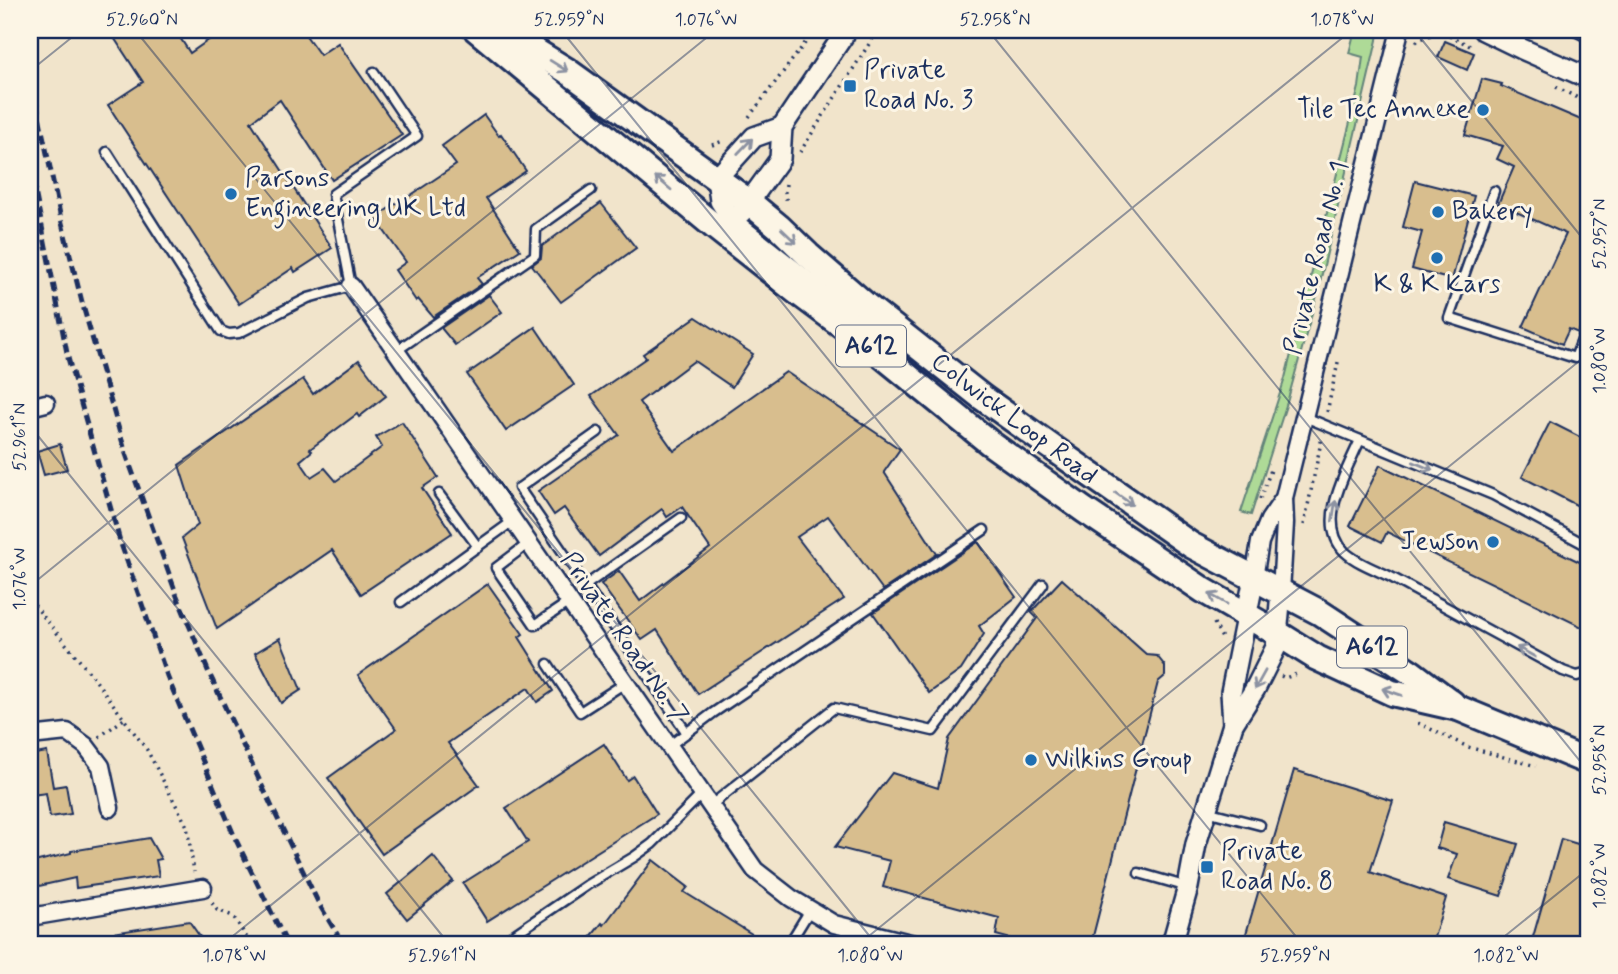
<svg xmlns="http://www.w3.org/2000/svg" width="1618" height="974" font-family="Mynerve,sans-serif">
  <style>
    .green { fill: #aeda97; stroke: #64847a; stroke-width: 2 }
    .building { fill: #d8be8e; stroke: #1b2f5e; stroke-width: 2 }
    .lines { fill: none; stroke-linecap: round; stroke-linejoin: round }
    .service-casing { stroke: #1b2f5e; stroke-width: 13 }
    .minor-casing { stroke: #1b2f5e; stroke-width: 21 }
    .tertiary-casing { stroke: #1b2f5e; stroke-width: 24 }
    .primary-casing { stroke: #1b2f5e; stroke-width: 30 }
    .path { stroke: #1b2f5e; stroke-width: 3.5; stroke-dasharray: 2 5; stroke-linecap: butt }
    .service { stroke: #fcf5e5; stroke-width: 8 }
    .minor { stroke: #fcf5e5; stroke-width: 16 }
    .tertiary { stroke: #fcf5e5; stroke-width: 19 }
    .primary { stroke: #fcf5e5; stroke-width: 24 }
    .rail { stroke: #1b2f5e; stroke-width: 5; stroke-dasharray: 10 5; stroke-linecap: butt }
    .oneway { stroke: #8c92a2 }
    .ticks { fill: none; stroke: #1b2f5e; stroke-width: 2; stroke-opacity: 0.45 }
    .poi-dot { fill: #1f6fb2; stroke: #fcf5e5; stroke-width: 2.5 }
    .labels { text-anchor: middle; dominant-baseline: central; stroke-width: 6; stroke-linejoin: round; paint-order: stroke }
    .shield { fill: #fcf5e5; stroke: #5e6a86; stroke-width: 2 }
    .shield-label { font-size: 24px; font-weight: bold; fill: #1b2f5e }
    .poi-label { font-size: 26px; fill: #1b2f5e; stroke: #fcf5e5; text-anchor: start }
    .street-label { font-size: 26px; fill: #1b2f5e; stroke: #fcf5e5 }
    .neatline { fill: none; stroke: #1b2f5e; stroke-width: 2.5 }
    .ticks-label { font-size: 18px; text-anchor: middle; fill: #1b2f5e }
  </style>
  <rect width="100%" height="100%" fill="#f1e4cb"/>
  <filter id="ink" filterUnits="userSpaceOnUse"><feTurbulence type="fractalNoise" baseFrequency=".0143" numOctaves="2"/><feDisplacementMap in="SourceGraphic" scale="14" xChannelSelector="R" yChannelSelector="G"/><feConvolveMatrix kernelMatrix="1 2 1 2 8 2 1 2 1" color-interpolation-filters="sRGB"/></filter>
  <g filter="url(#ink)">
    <path class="green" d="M1355,30h23l-1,10 -60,255 -29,104 -37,116 -10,-3 44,-134 74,-291 4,-30 -14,-4z"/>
    <g class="building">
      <path d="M109,30h66l15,23 33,-23h79l18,25 18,-12 64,92 -70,45 -52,-80 -29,22 81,126 -37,24 -2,-4 -54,36 -131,-199 35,-23z"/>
      <path d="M1445,41l29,12 -7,17 -29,-13z"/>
      <path d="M1482,79l20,5 -1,2 87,37v191l-6,9 -4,10 -9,-4 -7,15 -39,-17 43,-93 -68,-30 16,-37 -17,-8 6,-13 -38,-11z"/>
      <path d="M484,115l15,21 2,-2 25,37 -40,27 34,52 -43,28 5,6 -49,33 -15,-18 -2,2 -21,-31 11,-8 -31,-44 29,-20 1,1 51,-34 -14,-19z"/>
      <path d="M1415,181l59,15 -22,84 -40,-11 10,-37 -19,-5z"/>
      <path d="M601,203l35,45 -75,54 -29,-37 9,-7 1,-12z"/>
      <path d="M489,295l13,17 -47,33 -14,-17z"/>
      <path d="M696,317l57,37 -21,33 -38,-26 -55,41 35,49 112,-79 114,77 -16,23 53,82 -54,36 -55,-74 -31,21 47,62 -146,95 -41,-64 -15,10 -41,-56 18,-13 21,30 70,-53 -28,-41 -15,10 -5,-8 -63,47 -35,-48 -10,7 -16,-24 81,-56 -28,-39 55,-38 -3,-4z"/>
      <path d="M535,327l39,58 -68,46 -39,-57z"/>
      <path d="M359,360l27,36 -27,21 -2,-3 -47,35 2,2 -12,10 11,16 14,-9 11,13 46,-34 -6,-10 26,-15 36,55 -16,11 30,45 -91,61 -29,-44 -115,79 -35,-91 16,-13 -19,-60 124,-86 10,15z"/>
      <path d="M1550,422l38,19v70l-66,-34z"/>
      <path d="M60,444l7,25 -23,6 -7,-24z"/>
      <path d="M1380,465l208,101v64l-201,-98 -5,10 -32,-16z"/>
      <path d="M978,542l38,55 -37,29 5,8 -23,36 -32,23 -56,-80z"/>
      <path d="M1062,579l85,76 10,1 8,10v10l-7,6 -67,262h-61l-34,-9 3,-17 -116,-31 7,-26 -55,-14 57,-74 46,15 11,-49 88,-121 -6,-6z"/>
      <path d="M488,584l35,50 -4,3 34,54 -16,11 -9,-14 -80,55 31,42 -97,69 -54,-76 68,-49 -38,-54z"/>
      <path d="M280,638l21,52 -20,13 -26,-50z"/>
      <path d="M604,744l23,36 6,-4 24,38 -170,107 -24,-38 65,-41 -22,-34z"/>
      <path d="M47,752l6,35 13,-2 5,29 -21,3 -4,-24 -15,2 -1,-40z"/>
      <path d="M1294,770l99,31 -23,71 76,26 -14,46h-189z"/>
      <path d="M1444,822l74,22 -17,52 -53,-17 9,-25 -20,-6z"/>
      <path d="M149,838l12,21 -5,1 3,16 -83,12 -1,-10 -45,10v-17l5,-1 -1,-8 37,-9v-2z"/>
      <path d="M1561,839l27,8v97h-57z"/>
      <path d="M433,856l20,25 -46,38 -20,-25z"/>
      <path d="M653,860l35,27 -4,5 84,52h-183l17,-21 2,2z"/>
      <path d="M189,921l16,23h-104l-1,-9z"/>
    </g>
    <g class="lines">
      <defs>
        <g id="service">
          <path d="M1573,30l14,7"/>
          <path d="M107,152l114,179 8,3 10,-1 69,-35 43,-12 -18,-92 84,-58 -43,-64"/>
          <path d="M1494,191l-45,127 126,40 13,-33"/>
          <path d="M396,351l139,-96 1,-26 55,-39"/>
          <path d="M1305,417l188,78 95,51"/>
          <path d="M598,432l-79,56 168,245"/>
          <path d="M1360,440c-13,30 -45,83 -15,112 12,11 29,17 44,24l174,95 14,5 11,-3"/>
          <path d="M439,494l39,53"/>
          <path d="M529,543l-33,25 39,57 34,-23"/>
          <path d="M586,585l95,-67"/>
          <path d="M401,602l112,-81"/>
          <path d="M548,664l32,48 45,-29"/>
          <path d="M669,746l44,-33 271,-183"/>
          <path d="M710,806l124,-98 99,23 110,-147"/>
          <path d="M1206,811l54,14"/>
          <path d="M1139,873l49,14"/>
          <path d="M500,944l87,-59 47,-28 18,-13 50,-50"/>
          <path d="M789,944l21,-34"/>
        </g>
        <g id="minor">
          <path d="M351,286l404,584 36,28 43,26 80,20"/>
          <path d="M30,407l16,-4"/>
          <path d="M1254,578l6,-36 9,-22 15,-22 116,-468"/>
          <path d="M1281,592l4,-69 -1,-25"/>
          <path d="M30,736l37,-4 19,14 15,20 9,42"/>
          <path d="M30,917l173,-29"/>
        </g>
        <g id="tertiary">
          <path d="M1483,30l39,19 66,29"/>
          <path d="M782,127l-28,10 -37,41 3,23 14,22 132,106"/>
          <path d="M741,213l39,-54 2,-32 65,-97"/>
          <path d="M1233,724l-2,-32 23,-114"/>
          <path d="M1172,944l16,-57 8,-43 37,-120 22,-35 21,-42 5,-55"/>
        </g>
        <g id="primary">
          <path d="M477,30l238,197 81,64 82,61 112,91 94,67 119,80 74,43 40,25 75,35 66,15 130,54"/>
          <path d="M501,30l65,40 183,132 30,25 29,28 60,52 115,91 67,48 141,99 128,67 93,61 40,30"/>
        </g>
      </defs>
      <use href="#service" class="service-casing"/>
      <use href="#minor" class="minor-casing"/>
      <use href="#tertiary" class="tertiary-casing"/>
      <use href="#primary" class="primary-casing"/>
      <g class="path">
        <path d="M1416,42c22,-14 33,-7 54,4"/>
        <path d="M1556,87l32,16"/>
        <path d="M749,117l66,-87"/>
        <path d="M712,145l11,-4"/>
        <path d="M800,152l78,-122"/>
        <path d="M786,184l-1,8 2,12"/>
        <path d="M1327,412l12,-54"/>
        <path d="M1260,499l11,-29"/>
        <path d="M1304,525l18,-88"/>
        <path d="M30,600l63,77 54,73 40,76 7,46"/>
        <path d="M1214,623l8,15"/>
        <path d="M1281,676l4,2 15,-5"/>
        <path d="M1418,723l50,24 68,19"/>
        <path d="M99,737l25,-18"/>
        <path d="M212,903l5,7 16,6 18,28"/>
      </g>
      <use href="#service" class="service"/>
      <use href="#minor" class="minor"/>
      <use href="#tertiary" class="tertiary"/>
      <use href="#primary" class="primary"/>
      <g class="rail">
        <path d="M30,74l31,145 22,87 43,148 51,142 32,77 63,134 47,97 24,40"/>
        <path d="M30,166l38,192 52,183 47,135 69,164 51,104"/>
      </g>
    </g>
    <defs><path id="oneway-shaft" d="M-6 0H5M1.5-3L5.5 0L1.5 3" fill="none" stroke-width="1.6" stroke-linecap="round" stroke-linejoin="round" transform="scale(1.75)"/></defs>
    <g class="oneway">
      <use href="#oneway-shaft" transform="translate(559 66) rotate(32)"/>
      <use href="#oneway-shaft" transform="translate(745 146) rotate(-46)"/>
      <use href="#oneway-shaft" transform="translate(663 183) rotate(-140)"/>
      <use href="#oneway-shaft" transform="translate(789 236) rotate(44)"/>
      <use href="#oneway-shaft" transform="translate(1423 466) rotate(23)"/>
      <use href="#oneway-shaft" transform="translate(1124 499) rotate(35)"/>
      <use href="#oneway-shaft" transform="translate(1334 511) rotate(-81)"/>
      <use href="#oneway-shaft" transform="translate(1218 599) rotate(-150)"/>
      <use href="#oneway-shaft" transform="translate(1526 652) rotate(-151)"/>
      <use href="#oneway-shaft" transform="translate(1260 680) rotate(119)"/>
      <use href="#oneway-shaft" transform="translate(1392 692) rotate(-161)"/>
    </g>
  </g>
  <path class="ticks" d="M135,30l741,914M561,30l741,914M988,30l600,741M1414,30l174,215M30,71l51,-41M30,426l419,518M30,586l686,-556M223,944l1129,-914M859,944l729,-590M1495,944l93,-75"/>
  <g class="poi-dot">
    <rect x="843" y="79" width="14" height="14" rx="3.5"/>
    <circle cx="1483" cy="110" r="7"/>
    <circle cx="231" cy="194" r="7"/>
    <circle cx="1438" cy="212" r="7"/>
    <circle cx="1437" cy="258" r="7"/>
    <circle cx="1493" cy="542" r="7"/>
    <circle cx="1031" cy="760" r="7"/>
    <rect x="1200" y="860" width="14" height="14" rx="3.5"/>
  </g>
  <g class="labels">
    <g class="shield">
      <rect x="836" y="325.5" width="70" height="41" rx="5"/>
      <rect x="1337" y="626.5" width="70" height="41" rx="5"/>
    </g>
    <g class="shield-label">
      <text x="871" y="346">A612</text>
      <text x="1372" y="647">A612</text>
    </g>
    <g class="poi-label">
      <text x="864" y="71">Private<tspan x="864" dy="30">Road No. 3</tspan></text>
      <text x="1469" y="110" text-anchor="end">Tile Tec Annexe</text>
      <text x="245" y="179">Parsons<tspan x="245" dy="30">Engineering UK Ltd</tspan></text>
      <text x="1452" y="212">Bakery</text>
      <text x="1437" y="285" text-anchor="middle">K &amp; K Kars</text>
      <text x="1479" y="542" text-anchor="end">Jewson</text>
      <text x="1045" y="760">Wilkins Group</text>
      <text x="1221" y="852">Private<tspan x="1221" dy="30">Road No. 8</tspan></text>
    </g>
    <g class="street-label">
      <text transform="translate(1317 258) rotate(-76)">Private Road No. 1</text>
      <text transform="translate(1014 419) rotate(37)">Colwick Loop Road</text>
      <text transform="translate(624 638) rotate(55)">Private Road No. 7</text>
    </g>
  </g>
  <rect width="1618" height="974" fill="none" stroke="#fcf5e5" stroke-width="77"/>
  <rect x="38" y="38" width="1542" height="898" class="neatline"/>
  <g class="ticks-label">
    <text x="142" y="25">52.960°N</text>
    <text x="569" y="25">52.959°N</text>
    <text x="706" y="25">1.076°W</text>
    <text x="995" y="25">52.958°N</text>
    <text x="1342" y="25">1.078°W</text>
    <text transform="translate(1599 234) rotate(-90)" y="6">52.957°N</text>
    <text transform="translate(1599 361) rotate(-90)" y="6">1.080°W</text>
    <text transform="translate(19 437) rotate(-90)" y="6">52.961°N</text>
    <text transform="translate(19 579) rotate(-90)" y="6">1.076°W</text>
    <text transform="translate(1599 760) rotate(-90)" y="6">52.958°N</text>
    <text transform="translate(1599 876) rotate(-90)" y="6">1.082°W</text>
    <text x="234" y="961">1.078°W</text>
    <text x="442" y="961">52.961°N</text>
    <text x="870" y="961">1.080°W</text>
    <text x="1295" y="961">52.959°N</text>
    <text x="1506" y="961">1.082°W</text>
  </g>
</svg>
